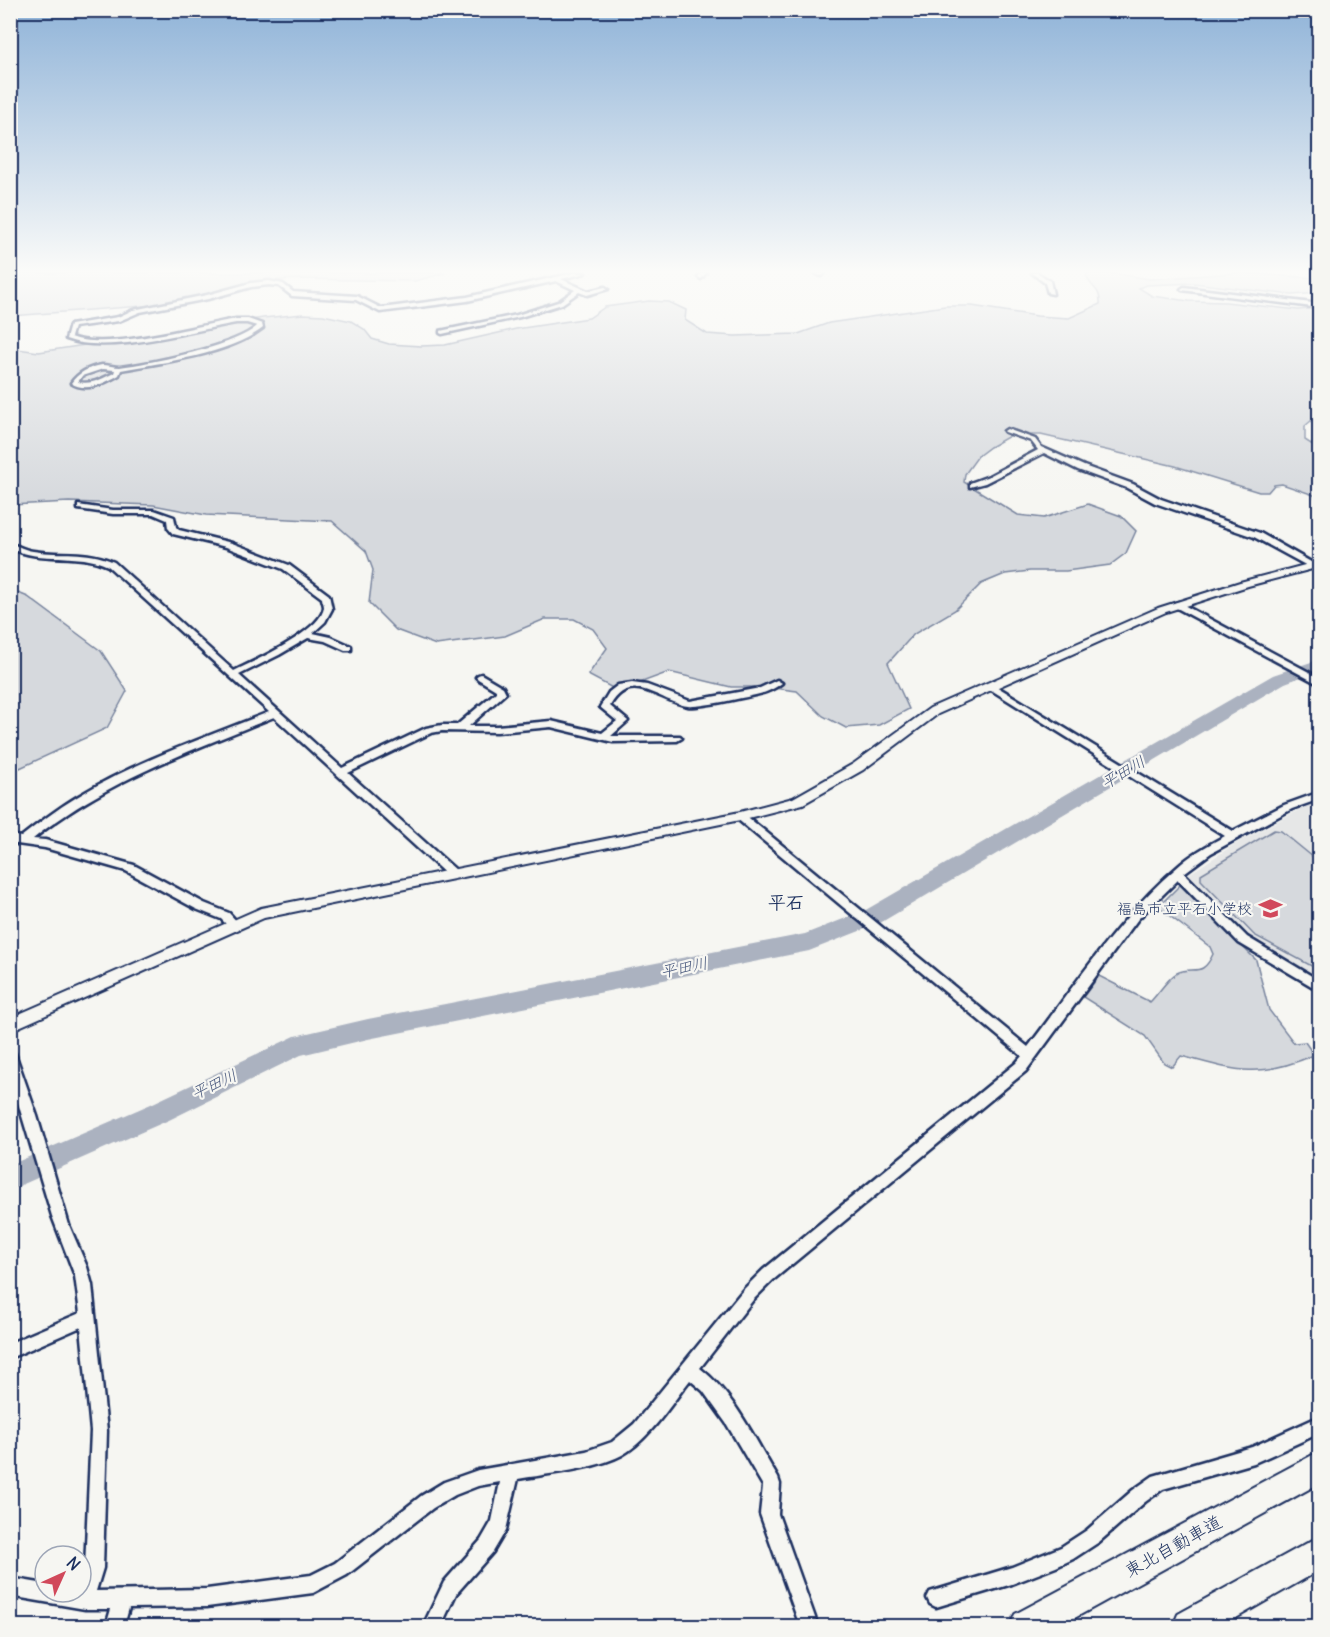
<svg xmlns="http://www.w3.org/2000/svg" width="1330" height="1637" font-family="Delius,'Klee One',sans-serif">
  <style>
    .built { fill: #e6e7e7 }
    .green { fill: #d6d9dd; stroke: #78849e; stroke-width: 1.5 }
    .lines { fill: none; stroke-linecap: round; stroke-linejoin: round }
    .river { fill: #abb2c0; fill-rule: evenodd }
    .minor-casing { stroke: #1b2f5e; stroke-width: 5 }
    .tertiary-casing { stroke: #1b2f5e; stroke-width: 4 }
    .motorway-casing { stroke: #1b2f5e; stroke-width: 4 }
    .minor { fill: #f6f6f2; fill-rule: evenodd }
    .tertiary { fill: #f6f6f2; fill-rule: evenodd }
    .motorway { fill: #f6f6f2; fill-rule: evenodd }
    .labels { text-anchor: middle; dominant-baseline: central; stroke-width: 4.5; stroke-linejoin: round; paint-order: stroke }
    .poi-label { font-size: 15px; fill: #1b2f5e; stroke: #f6f6f2; text-anchor: end }
    .water-label { font-size: 16px; font-style: italic; fill: #46567b; stroke: #f6f6f2 }
    .quarter-label { font-size: 18px; font-weight: bold; fill: #1b2f5e; stroke: #f6f6f2 }
    .near-street-label { font-size: 18px; fill: #1b2f5e; stroke: #f6f6f2 }
  </style>
  <rect width="100%" height="100%" fill="#f6f6f2"/>
  <filter id="ink" filterUnits="userSpaceOnUse"><feTurbulence type="fractalNoise" baseFrequency=".0167" numOctaves="2"/><feDisplacementMap in="SourceGraphic" scale="12" xChannelSelector="R" yChannelSelector="G"/><feConvolveMatrix kernelMatrix="1 2 1 2 8 2 1 2 1" color-interpolation-filters="sRGB"/></filter>
  <g filter="url(#ink)">
    <path class="built" d="M1319,799v182l-67,-39 -63,-68 46,-30z"/>
    <g class="green">
      <path d="M11,273h434l-30,8 -115,-2 -37,2 -107,24 -145,11z"/>
      <path d="M1089,273l29,1 32,5 86,-6 83,5v15l-27,2 -98,-12 -47,2 -8,3 13,8 37,5 37,1 72,8 21,-2v106l-14,12v14l14,9v57l-5,-11 -32,-11 -8,1 -6,7h-9l-84,-26 -134,-31h-30l-21,12 -12,9 -13,18 -1,8 54,33 26,3 44,-14 33,12 15,15 -10,22 -16,12 -44,6h-36l-25,3 -24,10 -26,26 -41,24 -26,29 21,46 -30,16 -33,3 -23,-12 -26,-25 -32,-4h-34l-62,-15 -51,19 -30,-16 19,-27 -14,-19 -19,-10h-29l-40,17 -69,9 -40,-15 -27,-27 4,-33 -7,-19 -34,-30 -126,-6 -53,-10 -84,-3 -58,3v-157l28,4 224,-34 40,-4 20,1 28,6 13,8 8,10 17,5 32,2 24,-1 71,-16 73,-11 16,-11 44,-6 20,1 17,8 -1,10 22,14 28,2 63,-2 31,-11 116,-17h27l65,10 32,2 31,-14c1,-17 -11,-16 -14,-30z"/>
      <path d="M11,590l17,7 73,54 26,40 -20,37 -96,44z"/>
      <path d="M1274,830l7,1 38,31v108l-65,-35 -53,-55v-6z"/>
      <path d="M1180,885l76,75 13,50 25,33 11,-1 9,13c-55,24 -78,16 -133,1l-9,11 -8,-4 -19,-27 -62,-39 16,-21 51,26c8,-8 17,-23 27,-29 16,-8 25,6 36,-19l-3,-7 -52,-40z"/>
    </g>
    <g class="lines">
      <path class="river" d="M1320,659v11l-35,13 -405,240 -71,28 -441,88 -67,16 -132,65 -159,70v-25l141,-61 144,-68 73,-17 437,-85 59,-23 409,-236z"/>
      <defs>
        <g id="minor">
          <path d="M574,273h11l-24,6 27,12 17,-4 3,2 -21,6 -8,-3 -17,12 -42,13 -78,17 -2,-1v-2l77,-16 41,-13 17,-12 -19,-9 -89,20 -87,11 -24,-12 -64,-4 -13,-10 -10,-1 -18,2 -43,12 -68,13 -21,9 -45,6 -3,10c37,14 124,-11 165,-18h12l14,5 1,4c-35,27 -99,34 -142,42l-2,5c-14,8 -33,18 -48,8 7,-10 18,-16 31,-18 6,0 12,2 18,2 31,-4 117,-21 137,-41l-10,-3h-11c-46,8 -128,32 -170,16l4,-14 48,-8 15,-7 74,-15 44,-12 18,-2 14,3 10,8 64,4 24,12 86,-11zM103,369l12,1 -1,3c-12,6 -23,12 -36,9l4,-6z"/>
          <path d="M701,273h5l-5,6 -3,-2z"/>
          <path d="M815,273h8l1,1 -3,2z"/>
          <path d="M1032,273h6l12,8 3,13 -5,-1 -3,-10z"/>
          <path d="M1184,287l136,17v4l-138,-18 -1,-1z"/>
          <path d="M1007,429l28,10 6,8 43,19 49,18 28,15 99,34 58,33 -4,2h-3l-57,-31 -99,-34 -28,-15 -49,-18 -34,-17 -59,30 -15,4v-4l19,-7 49,-26 -7,-9 -26,-9 -1,-1z"/>
          <path d="M78,505l35,5h41l20,7 2,10 3,3 53,13 57,22 40,30 3,14 -7,13 -12,11 18,4 20,9v4h-6l-20,-9 -17,-3 -29,17 -40,20 103,93 84,-40 16,-3h15l39,-33v-2l-18,-11 -2,-2 2,-2 3,-1 22,13 3,6 -37,33h28l54,-5 51,12 15,-12 -17,-14 9,-15 9,-7 14,-2 15,2 43,16 70,-13 17,-8 5,3c-5,4 -11,7 -16,9 -11,4 -70,16 -78,14 -30,-5 -57,-37 -78,0l18,15 -17,15h69l2,2 -5,3 -64,1 -62,-15 -54,5 -55,-1 -11,2 -83,40 109,98 2,3 -6,4 -4,-1 -175,-160c-84,34 -169,64 -241,122l12,1 89,25 70,38 25,10 10,11 -2,3h-8l-8,-8 -25,-10 -70,-38 -81,-23 -35,-5v-8l11,2c18,-14 36,-28 56,-40 59,-36 127,-59 192,-85l-161,-146c-31,-15 -66,-2 -98,-18v-5c8,3 15,7 23,8 30,5 51,-2 81,11l120,109c20,-10 88,-40 90,-64 0,-3 -2,-6 -2,-9l-39,-29 -57,-22 -53,-13 -5,-6 -1,-8 -14,-6h-40l-35,-5z"/>
          <path d="M1178,602l142,76v7l-145,-78v-4z"/>
          <path d="M991,683l242,148 51,-26 36,-13v7l-28,10 -81,44 -27,20 63,64 73,44v10l-81,-48 -61,-63 -40,39 -112,152 -253,209 -20,20 -53,68c35,27 55,72 78,110l2,6 -2,30 40,112h-18l-40,-112 3,-28 -37,-63 -23,-32 -13,-11c-19,24 -41,60 -68,75 -26,14 -75,19 -104,24l-12,51 -13,22 -37,42 -15,32h-18l21,-44 37,-42 11,-19 8,-39 -22,4 -23,9 -22,13 -86,67 -34,18 -106,14 -78,1 -5,18h-18l5,-17h-26l-75,-13v-18l35,6v8h36v-9l4,-15 6,-137 -10,-104 -71,31v-15l70,-30 -5,-37 -23,-60 -42,-140v-24l5,1 22,63 32,109 18,42 5,18 15,146 -4,137 -7,23 111,-2 104,-14 24,-12 86,-67 23,-14 34,-12 108,-19 26,-9 22,-18 109,-134 20,-20 253,-207 6,-7 -286,-238 -1,-2 1,-2h8l284,233c48,-63 93,-133 154,-184 13,-11 28,-19 43,-27l-237,-148 -2,-2 2,-2z"/>
          <path d="M1320,1416v17l-66,30 -91,26 -18,13 -46,40 -26,17 -17,8 -44,17 -76,23 -6,-3 -3,-6 3,-6 82,-25 49,-20 26,-17 46,-40 20,-14 99,-29z"/>
        </g>
        <path id="tertiary" d="M1320,561v6l-72,19 -82,26 -228,102 -75,56 -60,34 -63,16 -476,98 -254,113v-13l251,-110 479,-96 53,-14 60,-34 77,-56 228,-100 82,-26z"/>
        <g id="motorway">
          <path d="M1320,1451v32l-260,143h-50l5,-12z"/>
          <path d="M1320,1536v34l-98,56h-49l5,-12z"/>
        </g>
      </defs>
      <use href="#minor" class="minor-casing"/>
      <use href="#tertiary" class="tertiary-casing"/>
      <use href="#motorway" class="motorway-casing"/>
      <use href="#minor" class="minor"/>
      <use href="#tertiary" class="tertiary"/>
      <use href="#motorway" class="motorway"/>
    </g>
  </g>
  <linearGradient id="sky" x2="0" y2="1"><stop stop-color="#8fb3d8"/><stop offset="0.54" stop-color="#fbfbf9"/><stop offset="1" stop-color="#fbfbf9" stop-opacity="0"/></linearGradient>
  <rect width="1330" height="503" fill="url(#sky)"/>
  <defs>
    <symbol id="school-bare" viewBox="-9 -9 18 18"><path d="M0-5L7-2L0 1L-7-2ZM-4 1L0 2.5L4 1V4Q0 6-4 4Z" fill="#d1495b" stroke="#f6f6f2" stroke-width="2.5" paint-order="stroke"/></symbol>
  </defs>
  <g fill-rule="evenodd">
    <use href="#school-bare" x="1254" y="892" width="33" height="33"/>
  </g>
  <g class="labels">
    <g class="poi-label">
      <text x="1252" y="908">福島市立平石小学校</text>
    </g>
    <g class="water-label">
      <text transform="translate(1123 772) rotate(-31)">平田川</text>
      <text transform="translate(684 967) rotate(-12)">平田川</text>
      <text transform="translate(214 1084) rotate(-25)">平田川</text>
    </g>
    <g class="quarter-label">
      <text x="786" y="902">平石</text>
    </g>
    <g class="near-street-label">
      <text transform="translate(1173 1546) rotate(-29)">東北自動車道</text>
    </g>
  </g>
  <rect width="1330" height="1637" fill="none" stroke="#f6f6f2" stroke-width="36"/>
  <rect x="18" y="18" width="1294" height="1601" fill="none" stroke="#1b2f5e" stroke-width="2" filter="url(#ink)"/>
  <g transform="translate(63 1574) rotate(45)"><circle r="28" fill="#f6f6f2" stroke="#9ea6b7" stroke-width="1.5"/>
  <path d="M0-4.5L10 22L0 15L-10 22Z" fill="#d1495b"/>
  <text y="-9" font-size="16" font-weight="bold" text-anchor="middle" fill="#1b2f5e">N</text>
  </g>
</svg>
